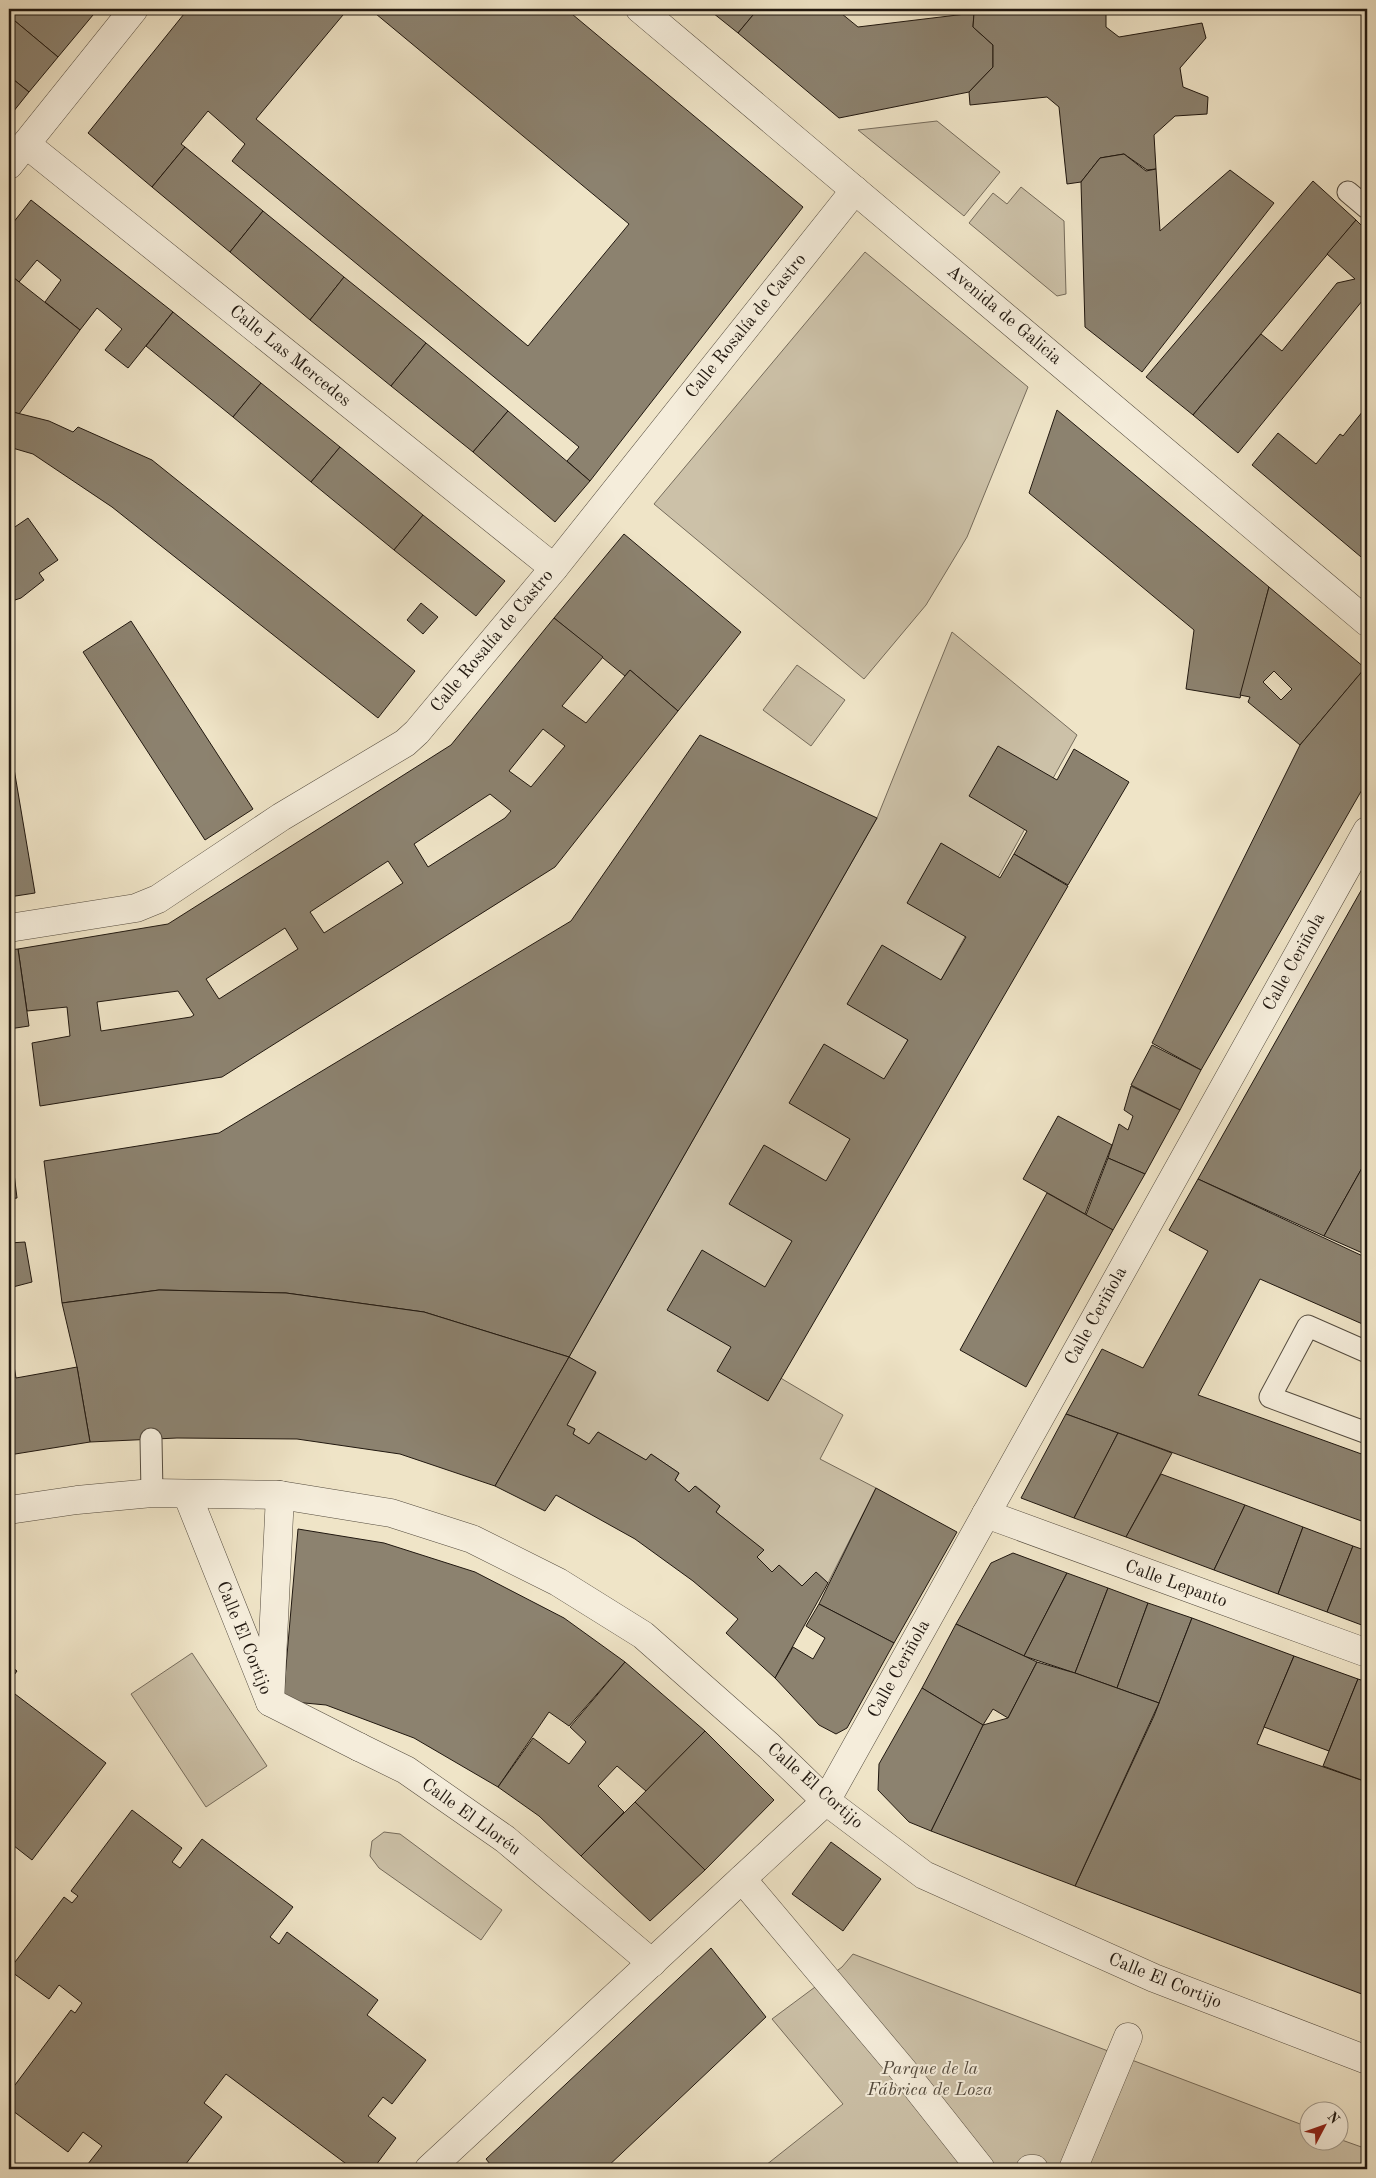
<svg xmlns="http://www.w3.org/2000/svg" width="1376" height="2178" font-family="'Old Standard TT',serif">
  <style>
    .green { fill: #ccc1a8; stroke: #766c5c }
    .building { fill: #8c826f; stroke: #211810; fill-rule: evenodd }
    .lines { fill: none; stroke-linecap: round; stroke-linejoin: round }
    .service-casing { stroke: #544b3e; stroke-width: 23 }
    .pedestrian-casing { stroke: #544b3e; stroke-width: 29 }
    .minor-casing { stroke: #544b3e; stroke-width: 29 }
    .tertiary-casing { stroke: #544b3e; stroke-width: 29 }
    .service { stroke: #f5eddb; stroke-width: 21 }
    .pedestrian { stroke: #f5eddb; stroke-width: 28 }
    .minor { stroke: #f5eddb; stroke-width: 28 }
    .tertiary { stroke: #f5eddb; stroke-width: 28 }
    .labels { text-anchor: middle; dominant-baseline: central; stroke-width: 4; stroke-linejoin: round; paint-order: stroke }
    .street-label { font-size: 18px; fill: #211810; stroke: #f5eddb }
    .park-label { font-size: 18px; font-style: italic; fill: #544b3e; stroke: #f5eddb }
  </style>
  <rect width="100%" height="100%" fill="#efe4c7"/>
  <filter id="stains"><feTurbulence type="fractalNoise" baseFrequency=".004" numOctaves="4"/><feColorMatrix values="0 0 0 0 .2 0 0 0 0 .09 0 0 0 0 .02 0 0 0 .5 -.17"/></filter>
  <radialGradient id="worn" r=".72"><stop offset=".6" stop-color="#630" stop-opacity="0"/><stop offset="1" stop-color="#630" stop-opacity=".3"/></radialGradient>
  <g class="green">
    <path d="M937,121l63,51 -36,44 -106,-86z"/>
    <path d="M1021,187l43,34 2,73 -9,2 -88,-73 24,-30 14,11z"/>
    <path d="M865,252l163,135 -61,150 -41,68 -62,74 -210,-175z"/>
    <path d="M952,632l125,103 -342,616 108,64 -23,44 56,29 -48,95 -12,-11 -14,14 -23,-21 -7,7 -15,-15 6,-7 -47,-38 4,-6 -24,-20 -7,6 -14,-12 4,-7 -28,-19 -5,6 -48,-28 -9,12 -16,-10 2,-5 -8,-4 29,-52 -27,-16 308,-539z"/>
    <path d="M797,665l48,35 -34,46 -48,-36z"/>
    <path d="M192,1653l75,113 -61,41 -75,-113z"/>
    <path d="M384,1832l16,2 102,76 -21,30 -102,-72 -9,-12 2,-15z"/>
    <path d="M853,1954l455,173v13h30l1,-1 28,10v20h-606l82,-65 -71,-85 70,-52z"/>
  </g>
  <g class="building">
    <path d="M9,9h89l-40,48 -49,-41z"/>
    <path d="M188,9h160l-92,110 272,227 101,-122 -259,-215h196l237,198 -213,274 -23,-20 12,-14 -347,-286 13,-17 -37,-33 -27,33 4,3 -33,40 -64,-54z"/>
    <path d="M708,9h50l-20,24z"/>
    <path d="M758,9h78l22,18 116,-14 -1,14 20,18v22l-24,25 -130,26 -101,-85z"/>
    <path d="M1016,9h90v18l13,10 83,-14 4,15 -26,30 3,19 25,10 -1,17 -32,2 -21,19 2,34 -9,1 -23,-16 -24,4 -19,24 -14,2 -8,-77 -12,-10 -77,8 -1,-13 24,-25v-22l-20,-18 1,-14 39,-2z"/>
    <path d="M9,16l49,41 -29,35 -20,-16z"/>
    <path d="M9,76l20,16 -20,25z"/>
    <path d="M185,147l78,64 -33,41 -78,-65z"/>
    <path d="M1124,154l22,17 10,-2 4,62 70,-61 44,33 -132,169 -57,-45 -4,-145 19,-24z"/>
    <path d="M1313,181l43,39 -163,195 -47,-38z"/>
    <path d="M31,200l142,112 -45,56 -23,-18 17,-21 -25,-21 -17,22 -35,-28 16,-22 -24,-20 -18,22 -10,-8v-46z"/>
    <path d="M263,211l81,66 -34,43 -80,-68z"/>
    <path d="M1356,220l11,11v64l-129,158 -45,-38 68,-81 21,17 55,-68 18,-4 -28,-25z"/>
    <path d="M9,274l71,56 -61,84 -10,-3z"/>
    <path d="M344,277l82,66 -35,43 -81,-66z"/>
    <path d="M173,312l88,71 -28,34 -87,-71z"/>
    <path d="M426,343l82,68 -35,41 -82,-66z"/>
    <path d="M261,383l79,64 -29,35 -78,-65z"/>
    <path d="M1367,406v156l-115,-97 26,-32 38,31 24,-30 3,2z"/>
    <path d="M1057,410l212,177 -29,111 -54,-9 8,-59 -165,-137z"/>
    <path d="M9,411l40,10 24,11 5,-5 74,33 263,211 -37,47 -266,-211 -79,-53 -24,-7z"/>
    <path d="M508,411l82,70 -35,41 -82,-70z"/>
    <path d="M340,447l83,68 -29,35 -83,-68z"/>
    <path d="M423,515l82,66 -29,35 -82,-66z"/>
    <path d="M28,518l30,42 -19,13 5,7 -23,18 -12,4v-71z"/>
    <path d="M624,534l117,98 -63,79 -48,-41 -5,6 -71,-58z"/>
    <path d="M1269,587l96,81 -65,77 -52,-43 2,-5 -10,-2zM1274,671l18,18 -11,11 -18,-18z"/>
    <path d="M421,603l17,14 -15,17 -16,-14z"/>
    <path d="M554,618l49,39 -41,49 24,17 44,-53 48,41 -123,156 -333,210 -182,29 -8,-63 38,-7 -3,-29 -40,4 -9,-62 150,-25 283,-179zM543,729l22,17 -34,41 -22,-16zM490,794l21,17 -6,7 -77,49 -14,-23zM388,861l15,22 -79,50 -14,-21zM285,928l13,21 -79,50 -13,-20zM178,991l16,24 -3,2 -90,14 -4,-29z"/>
    <path d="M131,621l122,188 -48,31 -122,-188z"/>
    <path d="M1365,668l2,1v112l-166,289 -49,-27 148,-298z"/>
    <path d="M700,735l177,83 -308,539 -145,-45 -138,-19 -127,-3 -97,13 -18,-142 175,-28 352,-212z"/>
    <path d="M9,739l26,154 -26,4z"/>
    <path d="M998,746l59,34 17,-31 55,33 -61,103 -54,-31 13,-23 -58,-35z"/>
    <path d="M941,843l59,35 14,-24 54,32 -300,515 -51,-30 14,-24 -64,-37 35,-60 63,37 27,-46 -63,-37 35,-59 62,36 24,-42 -61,-36 35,-59 60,35 24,-39 -61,-36 35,-59 59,35 25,-43 -59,-34z"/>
    <path d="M1367,880v279l-43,77 -126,-57z"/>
    <path d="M18,949l11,77 -20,3v-79z"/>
    <path d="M1152,1045l49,25 -21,40 -49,-25z"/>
    <path d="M1131,1086l49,24 -35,64 -37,-16 11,-34 9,6 5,-14 -9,-6z"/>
    <path d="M1058,1116l54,29 -27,69 -62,-35z"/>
    <path d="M9,1132l8,66 -8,1z"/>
    <path d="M1108,1158l37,16 -32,56 -27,-15z"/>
    <path d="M1367,1159v96l-43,-19z"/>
    <path d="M1198,1179l169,79v68l-107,-47 -62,116 169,61v67l-301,-109 36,-65 41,19 65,-117 -39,-21z"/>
    <path d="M1047,1193l66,37 -87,157 -66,-37z"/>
    <path d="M25,1242l7,40 -23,6v-45z"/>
    <path d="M159,1290l127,3 138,19 145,45 -74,129 -95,-32 -103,-15 -120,-1 -87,4 -13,-75 -15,-64z"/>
    <path d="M9,1336l7,42 61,-11 13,75 -81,13z"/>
    <path d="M569,1357l27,15 -29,53 8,4 -2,5 16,10 9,-12 48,28 5,-6 28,19 -4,7 14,12 6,-6 25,20 -4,6 48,38 -7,7 15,15 7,-7 23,21 14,-14 12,11 -53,95 -49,-45 12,-14 -45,-38 -58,-42 -79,-44 -11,16 -50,-25z"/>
    <path d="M1066,1414l52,19 -44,85 -53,-20z"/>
    <path d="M1118,1433l54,20 -46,84 -52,-19z"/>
    <path d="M1161,1474l84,31 -31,65 -88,-33z"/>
    <path d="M876,1488l81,44 -63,111 -75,-39z"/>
    <path d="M1245,1505l58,22 -25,67 -64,-24z"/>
    <path d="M1303,1527l50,19 -26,66 -49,-18z"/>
    <path d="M298,1529l86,14 91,29 89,46 61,44 -56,64 -20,-14 -51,75 -84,-49 -88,-33 -43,-4z"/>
    <path d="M1353,1546l14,5v76l-40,-15z"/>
    <path d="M1013,1553l54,20 -43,83 -68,-32 35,-61z"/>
    <path d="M1067,1573l41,15 -33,85 -51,-17z"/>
    <path d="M1108,1588l40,15 -31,85 -42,-15z"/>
    <path d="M1148,1603l44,15 -33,85 -42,-15z"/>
    <path d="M819,1604l75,39 -47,85 -11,6 -17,-9 -44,-47 18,-31 20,12 12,-21 -19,-12z"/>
    <path d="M1192,1618l102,38 -37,88 110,38v214l-292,-110 79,-170z"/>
    <path d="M956,1624l81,38 -29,56 -15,-9 -10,16 -61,-37z"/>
    <path d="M1294,1656l64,23 -29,72 -65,-24z"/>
    <path d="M625,1662l80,69 -59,60 -29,-25 -19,20 26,26 -43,44 -42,-40 -41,-29 35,-49 36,26 17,-22 -16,-15z"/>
    <path d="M1037,1662l38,11 84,30 -84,183 -144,-55 52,-106 25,-7z"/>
    <path d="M9,1665l8,6 -8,11z"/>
    <path d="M1358,1679l9,3v100l-44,-16z"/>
    <path d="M922,1688l61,37 -52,106 -22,-9 -31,-32 1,-26z"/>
    <path d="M15,1694l91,69 -74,97 -23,-18v-140z"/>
    <path d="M705,1731l69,69 -69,70 -70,-68z"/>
    <path d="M635,1802l70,68 -55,51 -69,-65z"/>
    <path d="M132,1810l50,38 -10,14 8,6 22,-29 91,68 -23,30 9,7 8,-12 91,68 -11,15 59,45 -34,44 -9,-7 -15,19 28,22 -23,31h-20l-127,-95 -22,29 18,14 -40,52h-98l18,-23 -19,-14 -15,20 -59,-44v-15l62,-83 4,3 7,-10 -23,-18 -10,14 -40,-29 55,-73 8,6 6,-7 -7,-5z"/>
    <path d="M831,1842l50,37 -38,52 -51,-37z"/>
    <path d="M711,1948l55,69 -161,152h-111l-8,-10z"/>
  </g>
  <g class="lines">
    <defs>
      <g id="service">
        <path d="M1348,192l19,16"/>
        <path d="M1367,1352l-59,-26 -38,71 97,36"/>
        <path d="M151,1439l1,54"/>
      </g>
      <g id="pedestrian">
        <path d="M187,1494l83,208 10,-207"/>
        <path d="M270,1702l89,45"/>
        <path d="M742,1879l160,190 79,100"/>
        <path d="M1030,2169h4"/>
        <path d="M1073,2169l55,-132"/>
      </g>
      <g id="minor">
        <path d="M26,144l528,424"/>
        <path d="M9,165l125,-156"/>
        <path d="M9,928l127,-20 22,-9 123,-82 124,-74 12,-11 137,-164 301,-378"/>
        <path d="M9,1510l68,-10 75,-7 128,2 111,18 81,26 86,43 85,53 126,111 57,55 98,74 230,103 213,82"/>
        <path d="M986,1514l381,139"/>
        <path d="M359,1747l47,23 99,69 147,124"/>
        <path d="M429,2169l397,-368 541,-970"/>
      </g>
      <path id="tertiary" d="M640,9l727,613"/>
    </defs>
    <use href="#service" class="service-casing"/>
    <use href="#pedestrian" class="pedestrian-casing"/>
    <use href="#minor" class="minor-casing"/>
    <use href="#tertiary" class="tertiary-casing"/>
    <use href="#service" class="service"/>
    <use href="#pedestrian" class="pedestrian"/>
    <use href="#minor" class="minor"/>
    <use href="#tertiary" class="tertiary"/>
  </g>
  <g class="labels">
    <g class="street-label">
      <text transform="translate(1004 315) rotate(40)">Avenida de Galicia</text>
      <text transform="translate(746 326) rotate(-51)">Calle Rosalía de Castro</text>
      <text transform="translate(290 356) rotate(39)">Calle Las Mercedes</text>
      <text transform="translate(492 641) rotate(-50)">Calle Rosalía de Castro</text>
      <text transform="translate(1294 962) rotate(-61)">Calle Ceriñola</text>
      <text transform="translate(1096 1316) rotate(-61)">Calle Ceriñola</text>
      <text transform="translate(1176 1584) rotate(20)">Calle Lepanto</text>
      <text transform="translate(244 1638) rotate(68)">Calle El Cortijo</text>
      <text transform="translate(899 1669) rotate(-61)">Calle Ceriñola</text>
      <text transform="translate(815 1786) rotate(41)">Calle El Cortijo</text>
      <text transform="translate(471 1817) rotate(36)">Calle El Lloréu</text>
      <text transform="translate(1165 1981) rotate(22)">Calle El Cortijo</text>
    </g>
    <g class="park-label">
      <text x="930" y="2069">Parque de la<tspan x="930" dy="21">Fábrica de Loza</tspan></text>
    </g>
  </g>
  <rect width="1376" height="2178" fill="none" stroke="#efe4c7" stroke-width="30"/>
  <rect x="10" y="10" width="1356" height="2158" fill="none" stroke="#211810" stroke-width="2.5"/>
  <rect x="15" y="15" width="1346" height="2148" fill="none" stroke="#211810"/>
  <g transform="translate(1324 2126) rotate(49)"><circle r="24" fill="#f5eddb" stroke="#a0988a"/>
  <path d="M0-4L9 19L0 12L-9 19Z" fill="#8f2418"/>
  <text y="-8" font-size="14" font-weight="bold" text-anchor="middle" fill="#211810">N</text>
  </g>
  <rect width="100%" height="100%" filter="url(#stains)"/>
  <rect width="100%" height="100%" fill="url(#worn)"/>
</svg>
